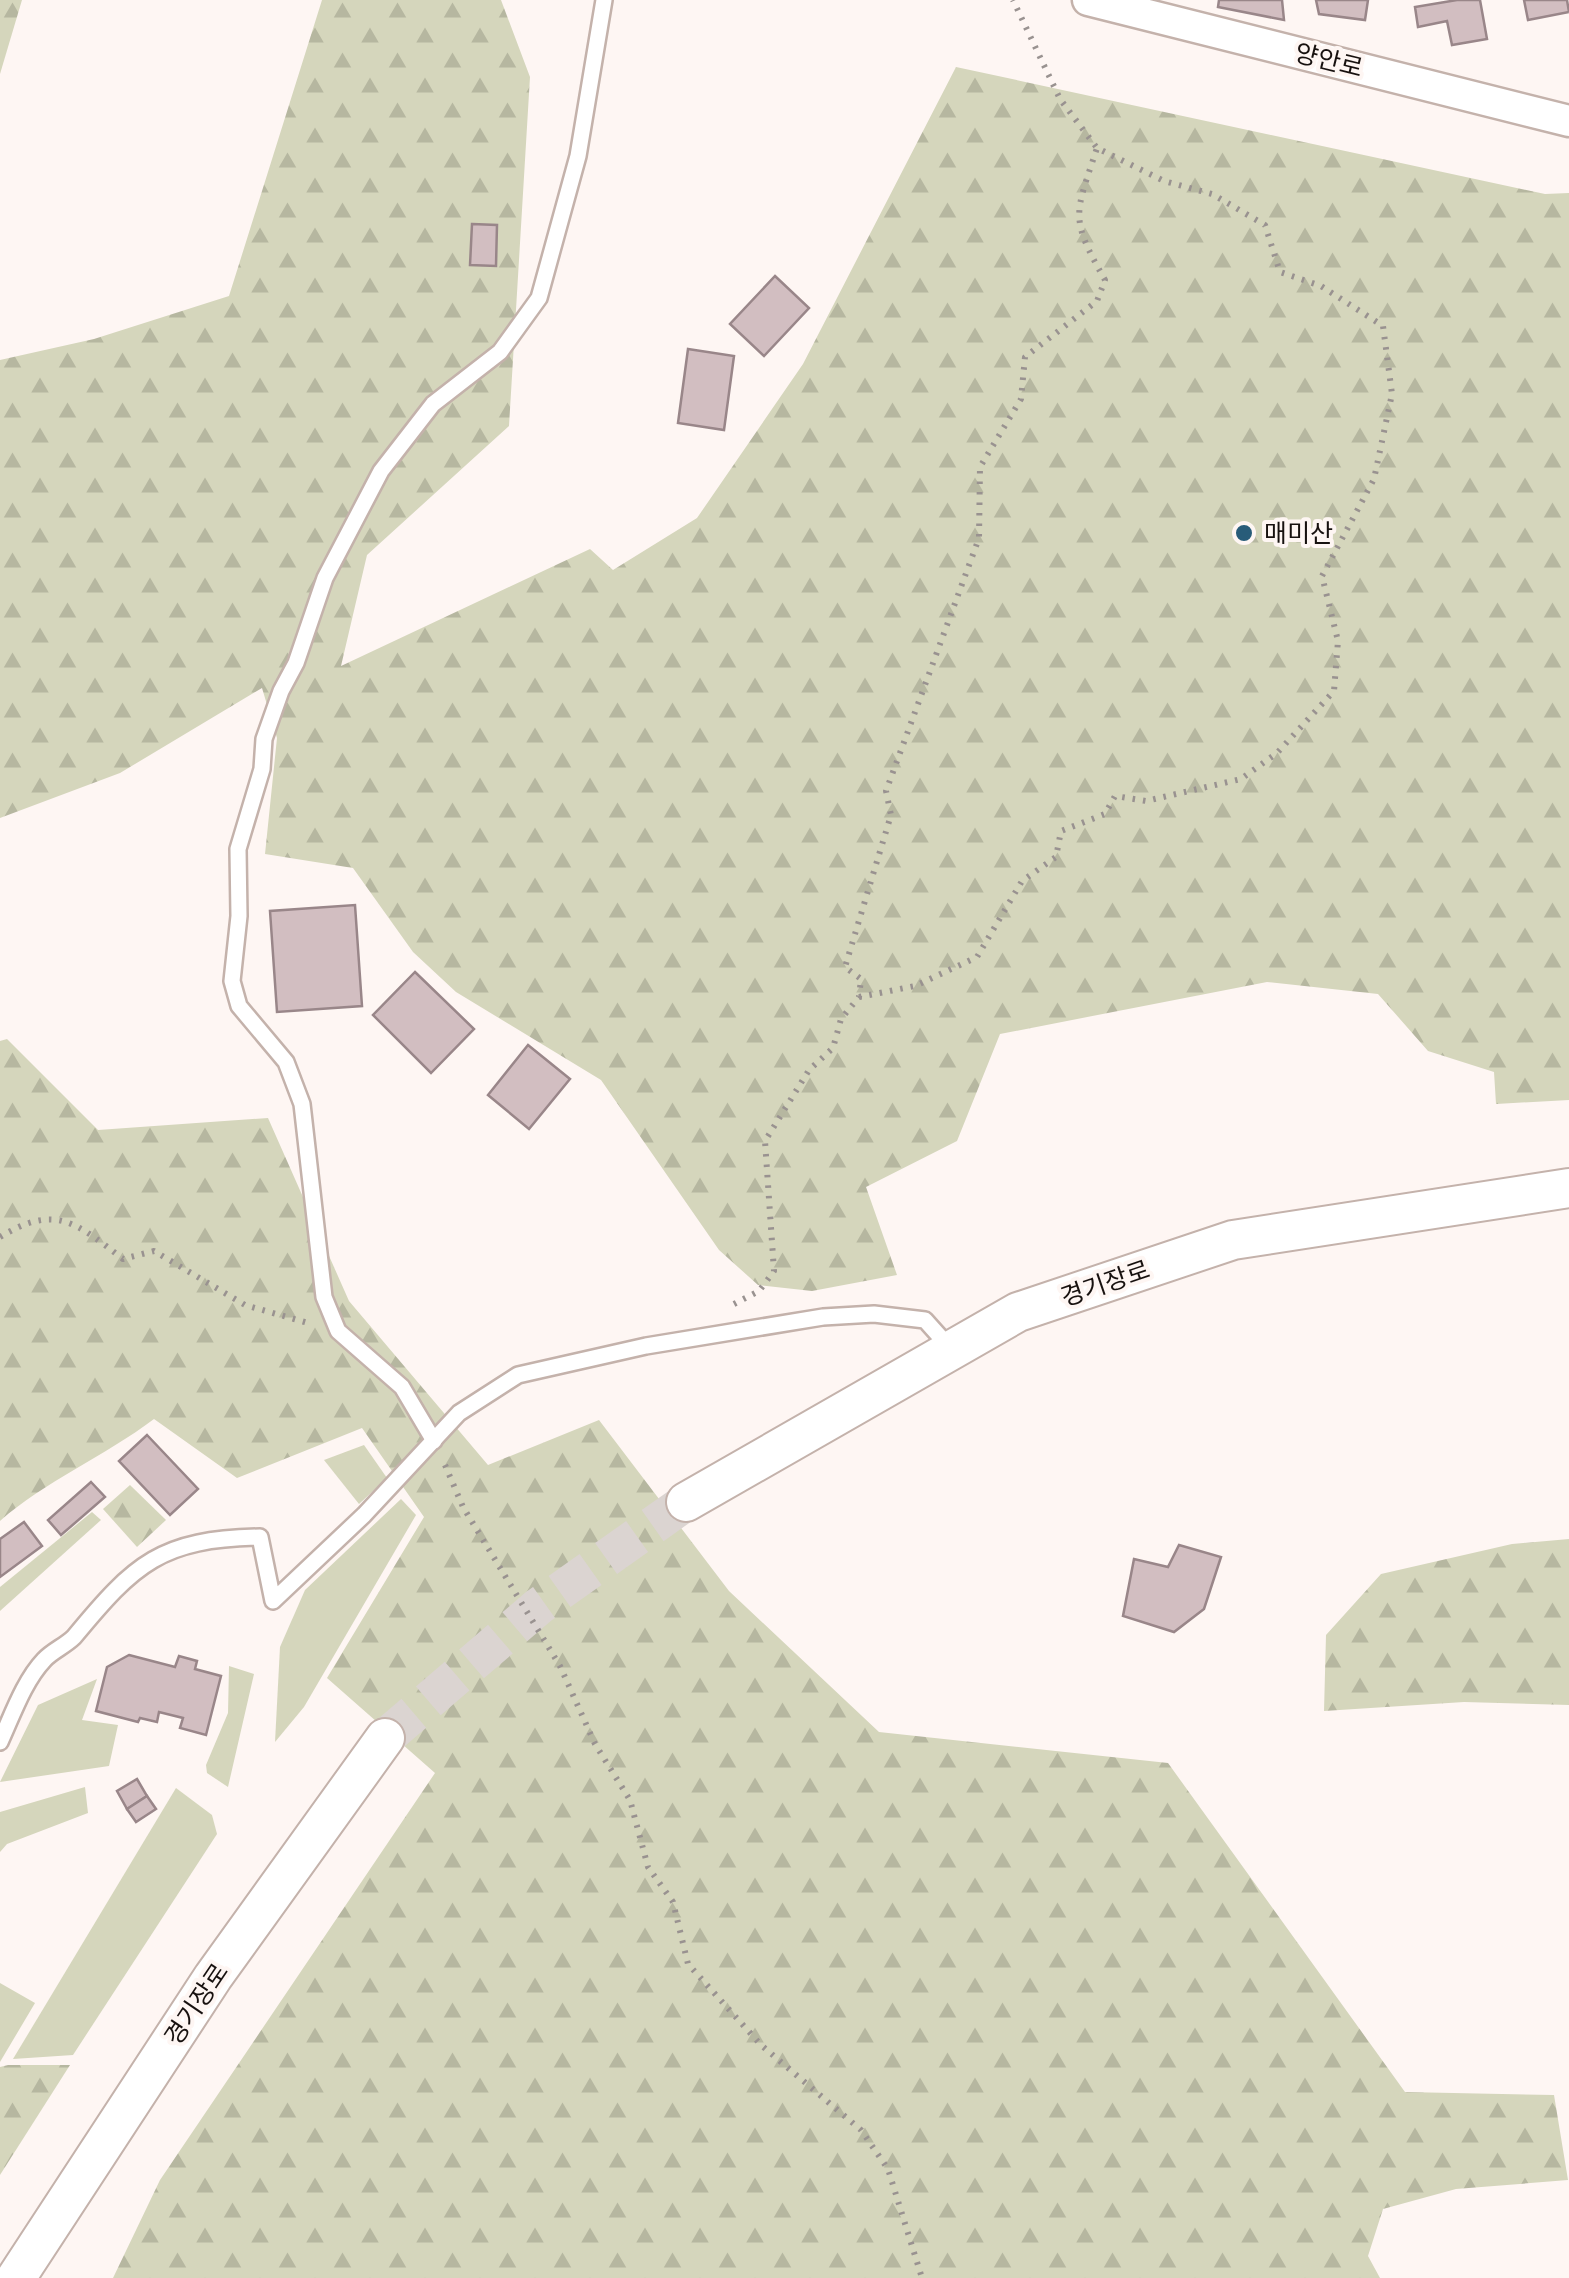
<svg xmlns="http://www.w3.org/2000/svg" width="1569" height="2278" font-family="'Public Sans','Noto Sans KR',sans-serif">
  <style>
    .grass { fill: #d5d6bc }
    .forest { fill: url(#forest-firs) }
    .building { fill: #d2bec1; stroke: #998689; stroke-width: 2.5 }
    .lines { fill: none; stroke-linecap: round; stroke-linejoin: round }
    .tertiary-tunnel { stroke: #dbd4d1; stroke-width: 38; stroke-dasharray: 38 19; stroke-linecap: butt }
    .service-casing { stroke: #c4b2ab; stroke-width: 20 }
    .minor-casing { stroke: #c4b2ab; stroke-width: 35 }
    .tertiary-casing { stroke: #c4b2ab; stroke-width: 42 }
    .path { stroke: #999290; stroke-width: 6; stroke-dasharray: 2.5 8; stroke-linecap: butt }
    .service { stroke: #fff; stroke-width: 15 }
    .minor { stroke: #fff; stroke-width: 30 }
    .tertiary { stroke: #fff; stroke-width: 38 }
    .poi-dot { fill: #285c79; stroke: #fef6f3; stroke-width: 4 }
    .labels { text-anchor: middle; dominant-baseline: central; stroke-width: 8; stroke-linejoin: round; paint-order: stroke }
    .street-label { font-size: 25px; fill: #17110f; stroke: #fef6f3 }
    .poi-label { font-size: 25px; fill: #17110f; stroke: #fef6f3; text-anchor: start }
  </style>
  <defs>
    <pattern id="forest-firs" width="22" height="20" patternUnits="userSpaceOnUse" patternTransform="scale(2.5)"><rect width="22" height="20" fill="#d5d6bc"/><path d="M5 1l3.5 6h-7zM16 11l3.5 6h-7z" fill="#b6b7a0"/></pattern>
  </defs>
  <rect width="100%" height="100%" fill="#fef6f3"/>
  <g class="grass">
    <path d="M364,1445l23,33 -28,26 -35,-44z"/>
    <path d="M401,1499l15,16 -112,192 -29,35 5,-95 25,-57z"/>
    <path d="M229,1666l25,8 -26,113 -21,-14 -1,-8 22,-52z"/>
    <path d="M97,1679l-15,41 36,5 -9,41 -109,16 38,-77z"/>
    <path d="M85,1787l3,26 -81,31 -7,8v-40z"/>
    <path d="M176,1788l36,27 5,19 -144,221 -60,4z"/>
    <path d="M0,1983l35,20 -35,59z"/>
  </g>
  <g class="forest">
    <path d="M0,0h22l-22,74z"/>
    <path d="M322,0h179l29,77 -21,349 -142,129 -26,111 249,-117 23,21 84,-52 106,-154 153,-297 589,127 24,-1v907l-73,4 -2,-32 -66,-21 -50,-57 -111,-12 -267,52 -43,107 -91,46 31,88 -85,16 -54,-6 -39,-35 -118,-170 -145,-88 -43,-40 -60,-84 -88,-14 12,-116 -15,-50 -142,85 -120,45v-458l94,-21 135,-43z"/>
    <path d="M7,1039l91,91 170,-12 81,183 139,164 111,-45 130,171 150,141 289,31 237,329 149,3 14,85 -112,9 -73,20 -15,47 12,22h-1267l47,-98 275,-407 -108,-95 97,-161 -62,-89 -125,50 -83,-59c-49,37 -110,63 -154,102v-480z"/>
    <path d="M130,1485l36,35 -29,27 -34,-38z"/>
    <path d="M92,1512l9,8 -101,91v-24z"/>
    <path d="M1569,1539v166l-105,-3 -140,9 2,-76 55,-61 131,-30z"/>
    <path d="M8,2065h62l-70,110v-108z"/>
  </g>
  <g class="building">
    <path d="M1219,0h63l2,20 -66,-13z"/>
    <path d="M1316,0h52l-3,20 -46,-6z"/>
    <path d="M1457,0h23l7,39 -35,6 -5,-24 -29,6 -3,-20z"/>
    <path d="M1524,0h43l2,12 -41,8z"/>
    <path d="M472,224l25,1 -1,41 -26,-1z"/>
    <path d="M775,276l34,32 -45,48 -34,-32z"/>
    <path d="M688,349l46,7 -10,74 -46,-7z"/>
    <path d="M355,905l7,101 -85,6 -7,-101z"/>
    <path d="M415,972l59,57 -43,44 -58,-58z"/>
    <path d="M528,1045l42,34 -41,50 -41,-34z"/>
    <path d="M147,1435l51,54 -28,26 -51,-54z"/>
    <path d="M91,1482l14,15 -44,38 -13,-15z"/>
    <path d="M24,1522l18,24 -42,31v-38z"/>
    <path d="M1179,1545l42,12 -17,52 -30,23 -51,-16 11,-57 34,8z"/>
    <path d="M129,1655l46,12 4,-11 18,5 -2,8 26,7 -15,59 -26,-7 3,-10 -24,-6 -2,10 -17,-4 -2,4 -42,-11 11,-44z"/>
    <path d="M137,1779l10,17 -20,13 -10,-18z"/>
    <path d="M147,1796l9,13 -20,13 -9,-13z"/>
  </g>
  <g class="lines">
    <path class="tertiary-tunnel" d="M385,1738l154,-132 147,-104"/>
    <defs>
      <g id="service">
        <path d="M434,1441l-32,-54 -64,-56 -14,-34 -22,-193 -16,-42 -47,-56 -7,-25 7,-65 -1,-67 24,-80 2,-30 17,-48 15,-28 29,-85 56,-107 52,-67 67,-52 39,-54 39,-142 26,-156"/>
        <path d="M0,1742c12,-26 24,-61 44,-82 8,-9 21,-14 30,-23 61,-74 87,-98 186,-100l13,64 91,-86 95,-102 59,-38 128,-29 177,-29 51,-3 51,6 26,29"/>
      </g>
      <path id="minor" d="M1088,0l481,121"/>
      <g id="tertiary">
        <path d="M686,1502l332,-190 215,-72 336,-52"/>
        <path d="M16,2278l197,-301 172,-239"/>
      </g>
    </defs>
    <use href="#service" class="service-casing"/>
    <use href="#minor" class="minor-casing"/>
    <use href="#tertiary" class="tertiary-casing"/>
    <g class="path">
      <path d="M859,997l56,-11 62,-29 45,-76 34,-24 5,-26 44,-17 10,-18 31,5 95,-22 36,-26 57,-62 4,-50 -16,-65 52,-97 18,-85 -9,-68 -62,-40 -41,-14 -15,-47 -53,-31 -48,-13 -67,-33 -37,-49 -47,-99"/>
      <path d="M0,1237c56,-34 76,-14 123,22l31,-8 91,54 63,18"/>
      <path d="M734,1304l25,-13 15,-20 -9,-130 44,-71 24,-22 8,-29 18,-22 2,-18 -16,-12 46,-152 -5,-24 93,-253 1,-71 41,-68 4,-42 72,-56 8,-21c-36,-63 -30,-65 -8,-132"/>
      <path d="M445,1465l18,42 97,159 35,78 35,56 18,67 25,35 15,62 73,81 100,85 27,39 34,109"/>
    </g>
    <use href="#service" class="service"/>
    <use href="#minor" class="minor"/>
    <use href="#tertiary" class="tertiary"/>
  </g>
  <circle class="poi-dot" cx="1244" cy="533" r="10"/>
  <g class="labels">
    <g class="street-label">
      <text transform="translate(1329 60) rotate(14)">양안로</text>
      <text transform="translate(1105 1283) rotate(-19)">경기장로</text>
      <text transform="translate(196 2004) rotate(-56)">경기장로</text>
    </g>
    <g class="poi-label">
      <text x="1264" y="533">매미산</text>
    </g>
  </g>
</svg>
